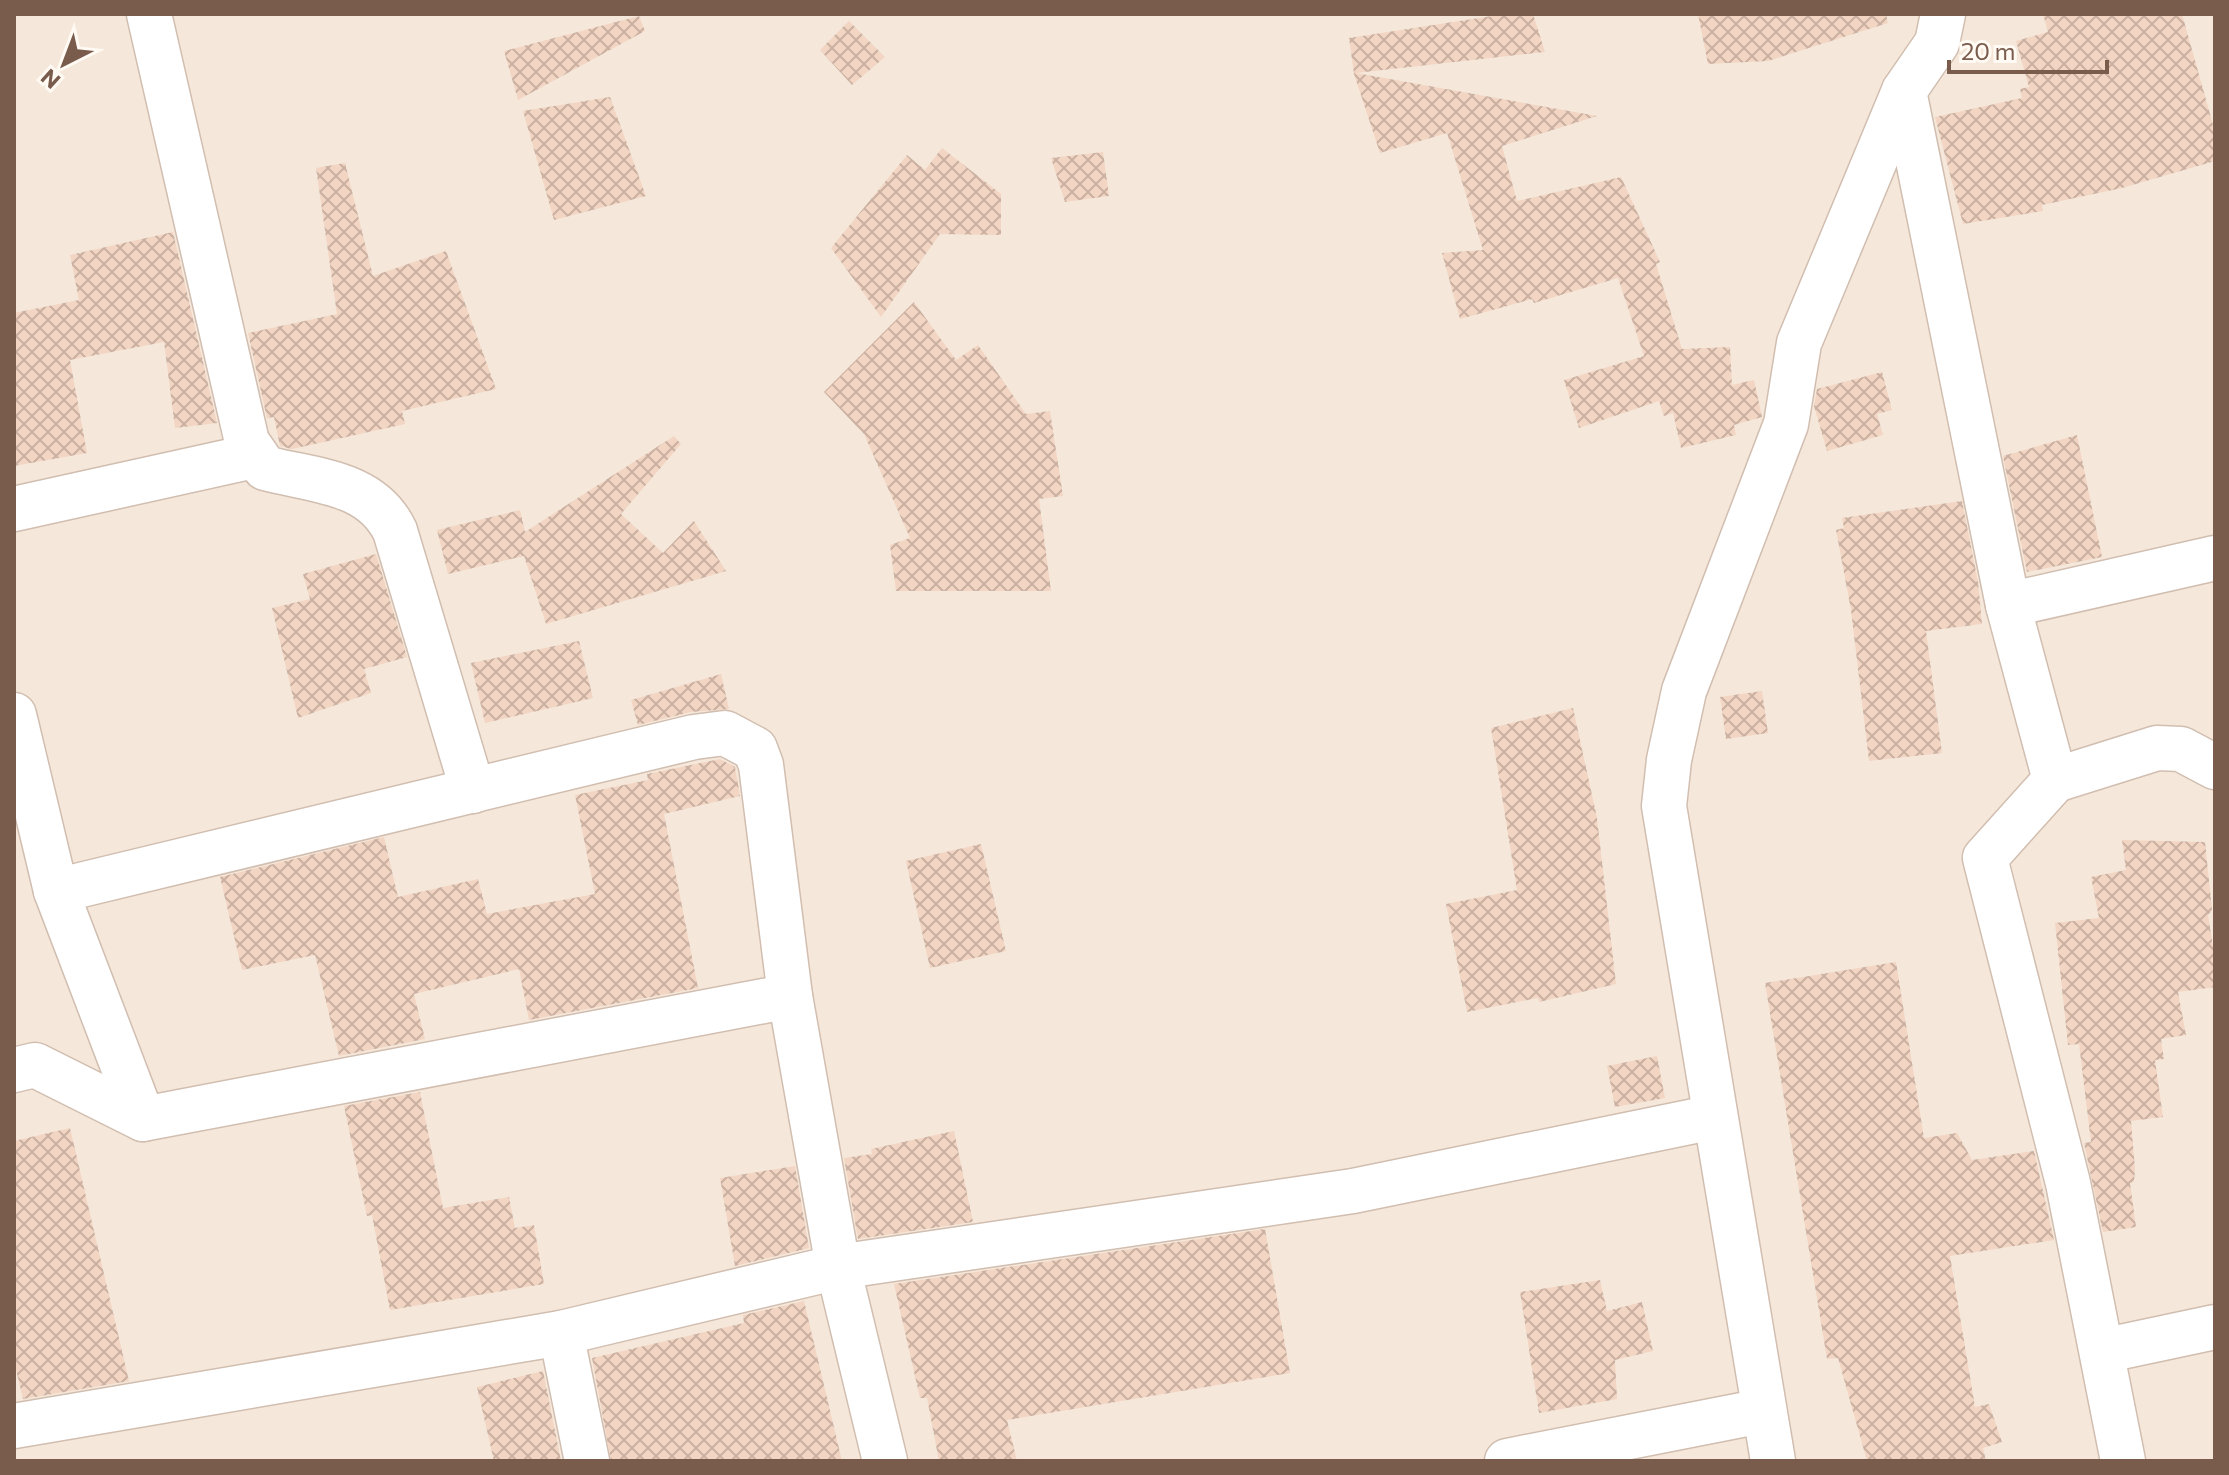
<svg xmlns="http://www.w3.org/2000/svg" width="2229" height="1475" font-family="Commissioner,sans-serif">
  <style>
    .residential { fill: #f5e8da }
    .building { fill: url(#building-cross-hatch) }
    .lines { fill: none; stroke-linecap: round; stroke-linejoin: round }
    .minor-casing { stroke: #d1beb0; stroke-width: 47 }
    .minor { stroke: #fff; stroke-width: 44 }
  </style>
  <defs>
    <pattern id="building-cross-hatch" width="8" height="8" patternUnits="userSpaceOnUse" patternTransform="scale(2)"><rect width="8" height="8" fill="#f3d5c3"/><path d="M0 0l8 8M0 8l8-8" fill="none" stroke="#cab0a1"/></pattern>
  </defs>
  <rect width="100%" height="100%" fill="#fdf6ec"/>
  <rect class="residential" x="14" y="14" width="2201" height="1447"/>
  <g class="building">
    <path d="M1505,14h28l12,38 -189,21 241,43 -95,30 15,55 104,-24 39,85 -4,2 26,85 48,-2 2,38 22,-5 8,37 -28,8 2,10 -55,13 -8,-35 -9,3 -5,-15 -80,27 -15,-48 80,-24 -26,-78 -84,25 -2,-4 -72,20 -18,-66 41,-3 -36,-117 -67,20 -26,-79 -5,-36z"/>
    <path d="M1698,14h188l2,9 -120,38 -60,3z"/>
    <path d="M2043,14h139l33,118v29l-93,27 -80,17 1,6 -80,13 -28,-107 87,-19 -2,-9 9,-2 -13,-46 32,-9z"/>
    <path d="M639,16l6,15 -127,69 -14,-49z"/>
    <path d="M849,21l36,36 -33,28 -32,-35z"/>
    <path d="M610,97l36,99 -92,24 -31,-109z"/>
    <path d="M942,148l59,46v41l-61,-1 -59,83 -50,-69 76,-93 18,15z"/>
    <path d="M1103,152l6,44 -44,6 -14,-44z"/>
    <path d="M345,163l28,113 73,-25 50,138 -94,22 3,13 -113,25 -12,-3 -6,-29 -7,1 -19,-85 89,-19 -21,-146z"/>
    <path d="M173,232l44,191 -42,5 -11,-86 -94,18 17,93 -73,13v-153l65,-13 -9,-45z"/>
    <path d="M914,302l42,58 22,-15 48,69 24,-3 13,85 -24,3 12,92h-155l-6,-46 20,-7 -46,-104 -40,-42z"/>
    <path d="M1882,372l10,38 -15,4 6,21 -56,16 -13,-45 3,-17z"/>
    <path d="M2077,435l25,122 -75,15 -24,-116z"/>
    <path d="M674,436l7,8 -60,70 42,39 31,-32 32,50 -180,53 -22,-68 -76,18 -11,-44 83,-20 5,22z"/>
    <path d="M1962,501l16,81 4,42 -56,7 16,122 -73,8 -18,-151 -15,-80 8,-2 -2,-10z"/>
    <path d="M376,554l31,103 -43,12 7,24 -73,25 -26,-110 38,-9 -7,-25z"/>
    <path d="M579,641l14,57 -108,25 -14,-60z"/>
    <path d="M721,674l8,35 -38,3 -53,13 -7,-25z"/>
    <path d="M1762,691l6,42 -42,6 -6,-42z"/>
    <path d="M1573,708l24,110 19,166 -77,18 -1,-4 -71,14 -21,-108 71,-14 -26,-162z"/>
    <path d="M720,759l15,8 5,29 -76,18 34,174 -169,32 -10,-51 -105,25 11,45 -86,17 -24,-101 -73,15 -22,-93 164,-40 14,60 80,-18 9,35 108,-20 -20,-99 73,-15 -1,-6z"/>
    <path d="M2122,840l83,2 7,68 -4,5 7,44v28l-37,5 8,43 -25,4 3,20 -9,1 8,57 -32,4 4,48 -1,13 -4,1 6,44 -33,5 -19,-89 7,-1 -12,-98 -11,1 -13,-122 44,-5 -8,-41 35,-7z"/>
    <path d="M981,844l25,107 -76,17 -24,-107z"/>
    <path d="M1896,962l28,176 33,-5 15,27 62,-9 20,89 -104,16 25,151 14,-3 13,38 -19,6 3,13h-119l-29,-103 -11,1 -62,-376z"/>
    <path d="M1657,1056l8,42 -50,9 -8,-41z"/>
    <path d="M420,1092l23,116 66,-11 6,31 19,-3 10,59 -154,26 -18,-95 -5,1 -23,-110z"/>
    <path d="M70,1128l59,253 -106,18 -9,-38v-220z"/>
    <path d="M954,1131l19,91 -115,17 -14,-81 28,-4 -1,-5z"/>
    <path d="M795,1166l14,82 -74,18 -15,-88z"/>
    <path d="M1265,1229l25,144 -283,47 10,41h-78l-12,-63h-7l-26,-114z"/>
    <path d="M1600,1280l7,31 35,-9 11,49 -38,9 2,39 -78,14 -19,-121z"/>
    <path d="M804,1301l38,160h-231l-19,-103 152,-35 -1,-8z"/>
    <path d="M543,1371l18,90h-67l-17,-74z"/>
  </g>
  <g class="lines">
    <defs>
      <g id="minor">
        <path d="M149,14l98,428 18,26c49,13 106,13 130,63l78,260"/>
        <path d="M1904,91l104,514 47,175 -70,78 83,325 55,278"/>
        <path d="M14,509l240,-53"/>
        <path d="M2008,605l207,-47"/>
        <path d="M14,715l42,176 87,228"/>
        <path d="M2055,780l102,-32 24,1 34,18"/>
        <path d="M56,891l638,-154 31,-4 30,16 6,16 29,231 48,271 47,194"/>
        <path d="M14,1070l21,-5 108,54 647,-123"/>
        <path d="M561,1333l26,128"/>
        <path d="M2102,1351l113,-24"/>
        <path d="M14,1426l547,-93 277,-66 515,-76 361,-74"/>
        <path d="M1507,1461l255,-50"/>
        <path d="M1773,1461l-109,-655 5,-46 15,-69 102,-267 13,-81 105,-252 33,-48 6,-29"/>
      </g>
    </defs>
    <use href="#minor" class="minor-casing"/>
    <use href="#minor" class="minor"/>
  </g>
  <rect width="2229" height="1475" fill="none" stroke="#7a5c4d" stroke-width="32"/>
  <g transform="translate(64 64) rotate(222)" stroke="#fffaf3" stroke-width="6" paint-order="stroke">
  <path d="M0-6L14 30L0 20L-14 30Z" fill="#7a5c4d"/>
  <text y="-12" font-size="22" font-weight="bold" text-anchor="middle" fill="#7a5c4d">N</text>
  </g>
  <path d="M1949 60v12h158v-12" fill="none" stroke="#7a5c4d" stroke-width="4"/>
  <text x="1961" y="60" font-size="24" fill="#7a5c4d" stroke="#fffaf3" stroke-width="6" paint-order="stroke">20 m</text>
</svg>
